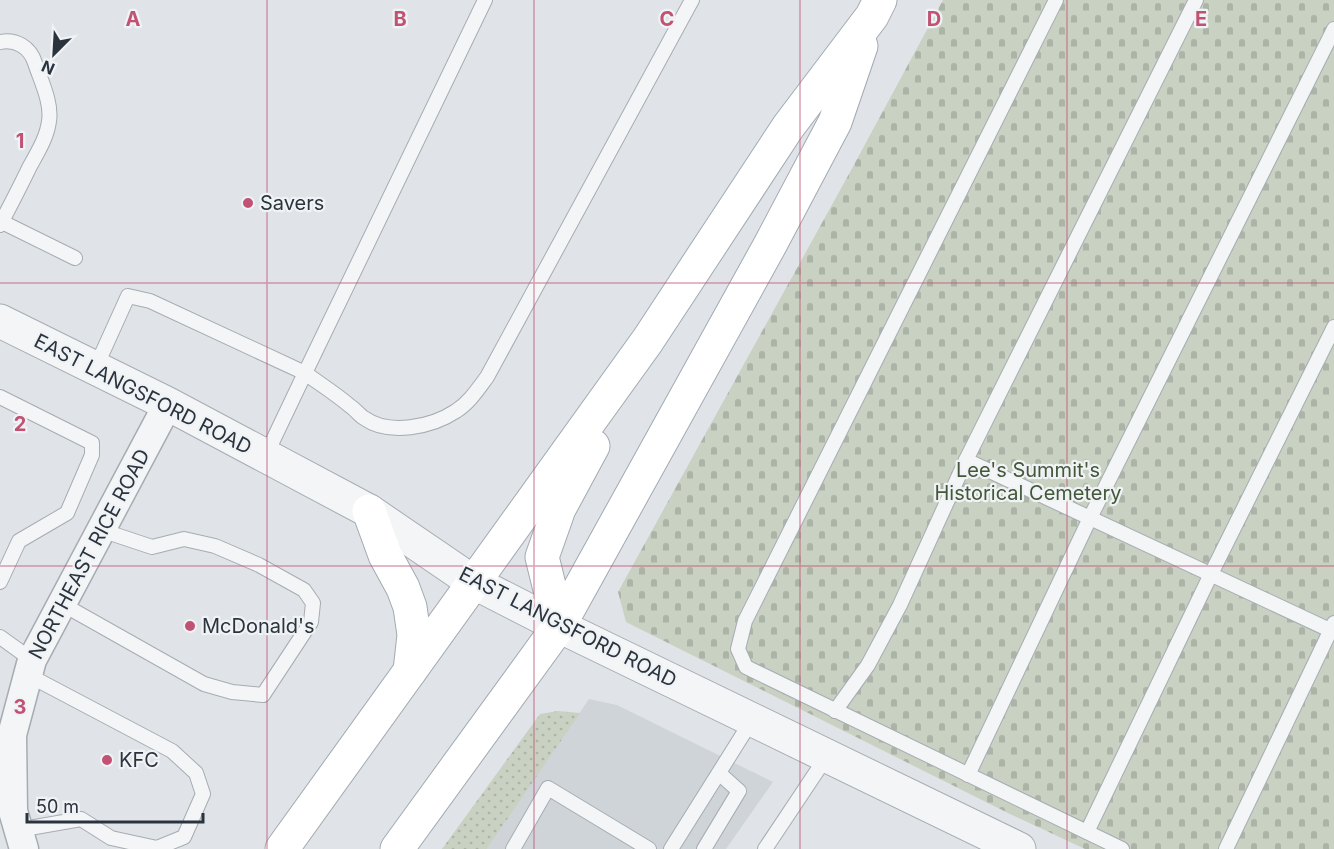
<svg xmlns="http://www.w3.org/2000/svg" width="1334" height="849" font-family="Inter,sans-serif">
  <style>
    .built { fill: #cfd4d9 }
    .grass { fill: url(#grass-dots) }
    .cemetery { fill: url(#cemetery-stones) }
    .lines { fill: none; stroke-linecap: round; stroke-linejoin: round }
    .service-casing { stroke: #a6acb2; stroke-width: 16 }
    .minor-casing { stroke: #a6acb2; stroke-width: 31 }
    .tertiary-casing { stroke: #a6acb2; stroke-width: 35 }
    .primary-casing { stroke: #a1aab2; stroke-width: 35 }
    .service { stroke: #f3f5f6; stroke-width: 14 }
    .minor { stroke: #f3f5f6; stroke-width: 28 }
    .tertiary { stroke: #f3f5f6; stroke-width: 33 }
    .primary { stroke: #fff; stroke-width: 33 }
    .grid { fill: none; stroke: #c15273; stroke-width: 1.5; stroke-opacity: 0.55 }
    .poi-dot { fill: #c15273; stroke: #f0f3f5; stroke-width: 2 }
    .labels { text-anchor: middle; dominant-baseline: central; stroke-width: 4.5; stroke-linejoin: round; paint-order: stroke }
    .poi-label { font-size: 20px; fill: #2b343e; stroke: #f0f3f5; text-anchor: start }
    .street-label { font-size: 20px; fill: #2b343e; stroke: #f0f3f5 }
    .park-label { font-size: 20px; fill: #445839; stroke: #f0f3f5 }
    .grid-label { font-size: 20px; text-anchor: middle; font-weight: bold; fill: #c15273; stroke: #f0f3f5; stroke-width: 4.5; stroke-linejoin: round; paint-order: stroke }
  </style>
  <defs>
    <pattern id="grass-dots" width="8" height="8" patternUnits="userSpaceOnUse" patternTransform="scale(1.5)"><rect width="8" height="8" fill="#c8d1c2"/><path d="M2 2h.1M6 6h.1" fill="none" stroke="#acb4a8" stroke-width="1.8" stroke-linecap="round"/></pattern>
    <pattern id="cemetery-stones" width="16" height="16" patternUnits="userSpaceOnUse" patternTransform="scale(1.5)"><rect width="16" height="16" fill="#c8d1c2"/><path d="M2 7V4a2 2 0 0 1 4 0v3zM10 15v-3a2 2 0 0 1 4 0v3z" fill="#acb4a8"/></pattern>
  </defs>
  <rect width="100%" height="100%" fill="#e0e4e8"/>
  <path class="built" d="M589,699l28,6 156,77 -47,67h-239z"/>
  <path class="grass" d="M558,711l22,2 -93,136h-45l98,-135z"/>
  <path class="cemetery" d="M943,0h391v849h-249l-75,-35 -384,-192 -8,-30 231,-418z"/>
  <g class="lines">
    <defs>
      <g id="service">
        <path d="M1056,0l-311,621 -7,28 8,18 376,182"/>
        <path d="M0,42c16,-3 30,5 35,21 6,18 17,40 14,58 -2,17 -12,32 -20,47 -9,19 -19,38 -29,57"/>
        <path d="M0,221l75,37"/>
        <path d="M95,369l33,-73 22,5 155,72 180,-373"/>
        <path d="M0,397l92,46v12l-25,58 -48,28 -19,41"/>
        <path d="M266,455l39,-82c15,11 31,21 45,33 5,3 9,9 14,12 25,18 68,9 92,-7 13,-8 22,-22 31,-34l205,-377"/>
        <path d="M966,460l368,172"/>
        <path d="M62,604l142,80 28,8 31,3 48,-73 2,-19 -9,-13 -45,-25 -44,-19 -31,-7 -32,8 -51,-17"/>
        <path d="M0,637l32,23"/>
        <path d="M835,711l33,-46 32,-60 66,-145 230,-460"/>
        <path d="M968,775l122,-257 244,-489"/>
        <path d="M18,830l63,-11 30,19 46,10 27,-11 19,-43 -7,-21 -24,-22 -144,-76"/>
        <path d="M1087,832l124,-258 123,-247"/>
        <path d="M513,849l35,-61 101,61"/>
        <path d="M671,849l81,-129"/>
        <path d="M704,849l35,-58 -19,-17"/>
        <path d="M765,849l62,-93"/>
        <path d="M1226,849l108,-226"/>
      </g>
      <path id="minor" d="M24,849l-11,-38 -1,-76 20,-75 136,-256"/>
      <path id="tertiary" d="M0,321l168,83 201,107 104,71 86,44 460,223"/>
      <g id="primary">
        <path d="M369,511l16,44 18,33 7,19 4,28 -4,36"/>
        <path d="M559,626l-17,-69 17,-48 34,-63"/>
        <path d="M282,849l366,-509 140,-213 84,-111 8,-16"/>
        <path d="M397,849l162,-223 211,-381 65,-123 26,-76"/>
      </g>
    </defs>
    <use href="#service" class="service-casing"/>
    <use href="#minor" class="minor-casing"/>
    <use href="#tertiary" class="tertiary-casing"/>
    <use href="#primary" class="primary-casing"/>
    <use href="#service" class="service"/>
    <use href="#minor" class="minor"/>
    <use href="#tertiary" class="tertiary"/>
    <use href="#primary" class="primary"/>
  </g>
  <path class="grid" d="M267,0v849M534,0v849M800,0v849M1067,0v849M0,283h1334M0,566h1334"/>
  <g class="poi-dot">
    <circle cx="248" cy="203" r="6"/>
    <circle cx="190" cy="626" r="6"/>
    <circle cx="107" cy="760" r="6"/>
  </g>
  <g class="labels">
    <g class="poi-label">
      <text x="260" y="203">Savers</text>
      <text x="202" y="626">McDonald's</text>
      <text x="119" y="760">KFC</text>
    </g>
    <g class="street-label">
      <text transform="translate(143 394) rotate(27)">EAST LANGSFORD ROAD</text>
      <text transform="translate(89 554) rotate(-62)">NORTHEAST RICE ROAD</text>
      <text transform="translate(568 627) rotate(27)">EAST LANGSFORD ROAD</text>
    </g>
    <g class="park-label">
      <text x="1028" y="470">Lee's Summit's<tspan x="1028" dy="23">Historical Cemetery</tspan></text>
    </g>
  </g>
  <g class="grid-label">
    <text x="133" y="26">A</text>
    <text x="400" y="26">B</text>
    <text x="667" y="26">C</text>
    <text x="934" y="26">D</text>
    <text x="1201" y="26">E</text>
    <text x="20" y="148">1</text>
    <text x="20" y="431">2</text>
    <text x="20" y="714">3</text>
  </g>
  <g transform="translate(54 54) rotate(204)" stroke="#f0f3f5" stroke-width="4.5" paint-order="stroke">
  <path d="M0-4.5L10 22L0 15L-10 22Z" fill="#2b343e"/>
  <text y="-9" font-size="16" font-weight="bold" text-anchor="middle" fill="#2b343e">N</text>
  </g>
  <path d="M27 813v9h176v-9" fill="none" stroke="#2b343e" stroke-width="3"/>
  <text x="36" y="813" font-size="18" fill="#2b343e" stroke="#f0f3f5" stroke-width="4.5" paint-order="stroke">50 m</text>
</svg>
